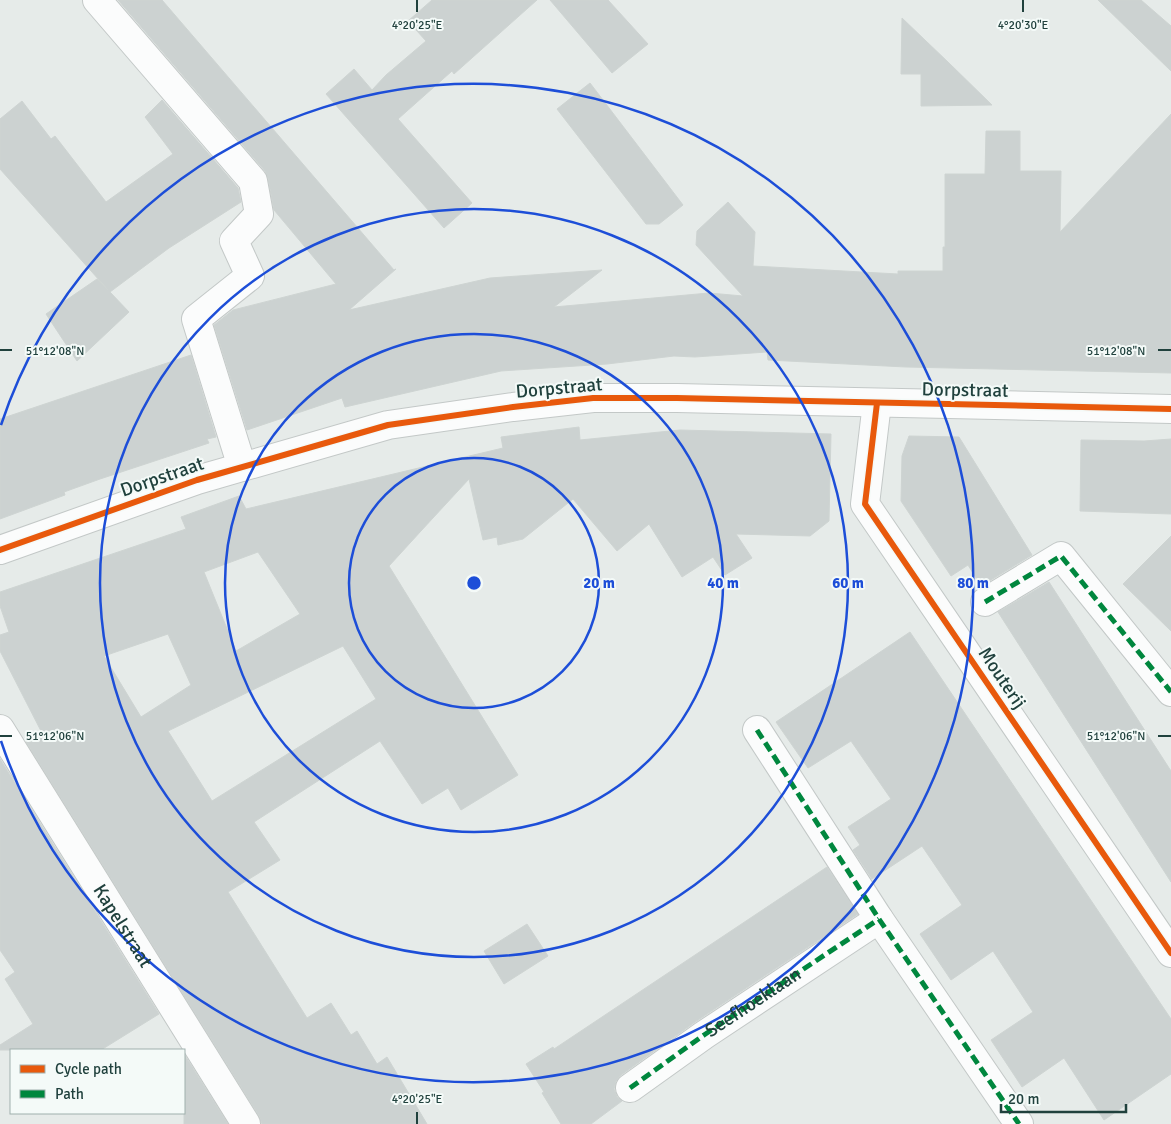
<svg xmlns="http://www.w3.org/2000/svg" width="1171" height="1124" font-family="Signika,sans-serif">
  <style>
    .building { fill: #ccd2d1; stroke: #ced4d2; fill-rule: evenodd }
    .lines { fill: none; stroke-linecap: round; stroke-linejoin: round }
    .minor-casing { stroke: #c3c8c7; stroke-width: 30 }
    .minor { stroke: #fbfcfc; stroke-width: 28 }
    .quiet { stroke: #00873e; stroke-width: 5; stroke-dasharray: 10 5; stroke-linecap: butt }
    .cycleway-casing { stroke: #f4faf8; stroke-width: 9 }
    .cycleway { stroke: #e8590c; stroke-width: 6 }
    .ticks { fill: none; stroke: #20413d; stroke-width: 2 }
    .ring { fill: none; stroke: #1d4ed8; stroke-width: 2.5 }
    .labels { text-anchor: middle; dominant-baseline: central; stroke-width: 4; stroke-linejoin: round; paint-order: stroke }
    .street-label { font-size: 19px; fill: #20413d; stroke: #f4faf8 }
    .ticks-label { font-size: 12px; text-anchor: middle; fill: #20413d; stroke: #f4faf8; stroke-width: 4; stroke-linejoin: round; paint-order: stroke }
    .centre { fill: #1d4ed8; stroke: #f4faf8; stroke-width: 2.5 }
    .ring-label { font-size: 15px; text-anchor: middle; font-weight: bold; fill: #1d4ed8; stroke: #f4faf8; stroke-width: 4; stroke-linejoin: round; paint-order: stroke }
  </style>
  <rect width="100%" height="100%" fill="#e6ebe9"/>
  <g class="building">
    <path d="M118,0h44l232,270 2,-1 -47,41 141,-32 112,-8 -48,37 155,-14 34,3 -47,-51 1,-14 31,-29 27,30 -2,34 145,8v-3h45v-24h2v-73h40l1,-43h34v40h41l-1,61 111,-118v259l-265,-6 -138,-7 -1,-8 -72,5 -21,-1 -67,8 -106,7 -156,36 -3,-9 -95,32 -33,-105 19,-15 103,-26 -62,-74 -6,-32 -3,-7z"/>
    <path d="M432,0h105l-83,74 -2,-3 -54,48 74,84 -28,25 -118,-134 28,-25 18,21 14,-15 40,-34 -18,-20z"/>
    <path d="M550,0h58l40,44 -36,29z"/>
    <path d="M1098,0h43l30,26v45z"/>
    <path d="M902,18l47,45 43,42 -71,1v-32h-20z"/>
    <path d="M590,83l93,122 -24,19h-13l-89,-115z"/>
    <path d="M162,100l76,88 3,14 -72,46 -59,44 19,20 -52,49 -31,-47 51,-35 11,11 -108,-121v-50l22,-18 29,38 4,-3 51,66 67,-48 -28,-37z"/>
    <path d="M191,355l25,82 -9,2 2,4 -109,36 -36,13 1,3 -65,24v-100z"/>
    <path d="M579,427l1,13 100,-10 151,4 -2,87 -19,15 -74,-2 16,24 -27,17 -12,-18 -31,20 -33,-53 -32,27 -44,-52 -50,40 -25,6 -1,-8 -14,3 -14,-61 -48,52 -32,35 129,209 -57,35 -13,-22 -26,16 -42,-63 -126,81 26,38 -52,32 79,126 24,-15 20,32 6,-4 20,33 10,-7 40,67h-165l-3,-8 -233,-374 16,-9 -42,-82v-16l9,-3 -9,-26v-14l186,-63 -5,-12 58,-21 7,13 257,-61 -2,-11zM258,552l42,62 -64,37 -32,-79zM168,634l23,51 -50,32 -37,-61zM343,646l33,53 -164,102 -44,-70z"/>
    <path d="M909,436l50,1 73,118 -51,31 -13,-21 -17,11 -50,-75 1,-45z"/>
    <path d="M1171,439v75l-91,-3 1,-71 63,1z"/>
    <path d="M1171,536v95l-48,-47z"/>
    <path d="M1049,582l122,189v111l-173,-270z"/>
    <path d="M910,632l261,387v55l-67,46 -40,-62 -42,29 -31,-47 42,-28 -40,-61 -42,29 -31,-46 42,-29 -40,-59 -50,33 -19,-29 7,-5 -12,-18 43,-28 -40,-58 -43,27 -32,-46z"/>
    <path d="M0,759l159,255 -58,36h-101v-5l33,-21 -28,-45 10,-7 -15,-22z"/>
    <path d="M827,867l31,47 -163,108 -74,53 -5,6 -2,8 3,8 5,4 -31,23h-30l-19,-31 2,-1 -18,-28 27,-17 1,2z"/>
    <path d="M527,924l21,32 -44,28 -20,-33z"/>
    <path d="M184,1054l44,70h-44z"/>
  </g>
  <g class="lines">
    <defs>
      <g id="minor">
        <path d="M97,0l156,181 6,33 -25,27 16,35 -54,43 46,148"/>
        <path d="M877,403l-12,101 306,449"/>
        <path d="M0,550l197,-70 191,-55 125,-18 80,-9h84l494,11"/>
        <path d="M985,602l76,-46 110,136"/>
        <path id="s1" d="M0,729l246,395"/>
        <path d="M757,730l122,189 140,205"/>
        <path id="s2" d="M630,1088l74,-53 175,-116"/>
      </g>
    </defs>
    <use href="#minor" class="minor-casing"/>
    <use href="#minor" class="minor"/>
    <g class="quiet">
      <path d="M985,602l76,-46 110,136"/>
      <path d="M757,730l122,189 140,205"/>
      <path d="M630,1088l74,-53 175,-116"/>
    </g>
    <defs>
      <g id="cycleway">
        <path d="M877,403l-12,101 306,449"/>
        <path d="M0,550l197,-70 191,-55 125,-18 80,-9h84l494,11"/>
      </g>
    </defs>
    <use href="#cycleway" class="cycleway-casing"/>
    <use href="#cycleway" class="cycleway"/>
  </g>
  <path class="ticks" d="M417,0v12M1023,0v12M0,350h12M1158,350h13M0,736h12M1158,736h13M417,1112v12"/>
  <g class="ring">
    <circle cx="474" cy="583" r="125"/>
    <circle cx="474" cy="583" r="249"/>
    <circle cx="474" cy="583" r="374"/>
    <path d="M1 425A499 499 0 1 1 1 741"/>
  </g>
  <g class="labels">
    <g class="street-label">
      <text transform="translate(559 388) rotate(-5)">Dorpstraat</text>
      <text transform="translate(965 390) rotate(1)">Dorpstraat</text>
      <text transform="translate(162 477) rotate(-19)">Dorpstraat</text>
      <text transform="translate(1002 678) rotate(56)">Mouterij</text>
      <text stroke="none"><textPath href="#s1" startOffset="232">Kapelstraat</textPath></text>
      <text stroke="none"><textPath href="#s2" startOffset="150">Seefhoeklaan</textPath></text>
    </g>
  </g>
  <g class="ticks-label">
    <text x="417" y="29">4°20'25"E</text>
    <text x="1023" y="29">4°20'30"E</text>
    <text x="55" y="355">51°12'08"N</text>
    <text x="1116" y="355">51°12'08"N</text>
    <text x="55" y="740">51°12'06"N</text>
    <text x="1116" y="740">51°12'06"N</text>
    <text x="417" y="1103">4°20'25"E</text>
  </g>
  <circle cx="474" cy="583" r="8" class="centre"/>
  <g class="ring-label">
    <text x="599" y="588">20 m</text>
    <text x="723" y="588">40 m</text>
    <text x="848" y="588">60 m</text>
    <text x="973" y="588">80 m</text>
  </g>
  <rect x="10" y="1049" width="175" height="65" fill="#f4faf8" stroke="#9fb0ad"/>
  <rect x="20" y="1065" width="25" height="8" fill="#e8590c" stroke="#9fb0ad"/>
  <text x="55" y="1074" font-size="15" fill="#20413d">Cycle path</text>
  <rect x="20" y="1090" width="25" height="8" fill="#00873e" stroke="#9fb0ad"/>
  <text x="55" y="1099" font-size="15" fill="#20413d">Path</text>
  <path d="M1001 1104v8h125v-8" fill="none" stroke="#20413d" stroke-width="2.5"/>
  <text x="1008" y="1104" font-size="15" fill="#20413d" stroke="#f4faf8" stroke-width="4" paint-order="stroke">20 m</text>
</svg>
